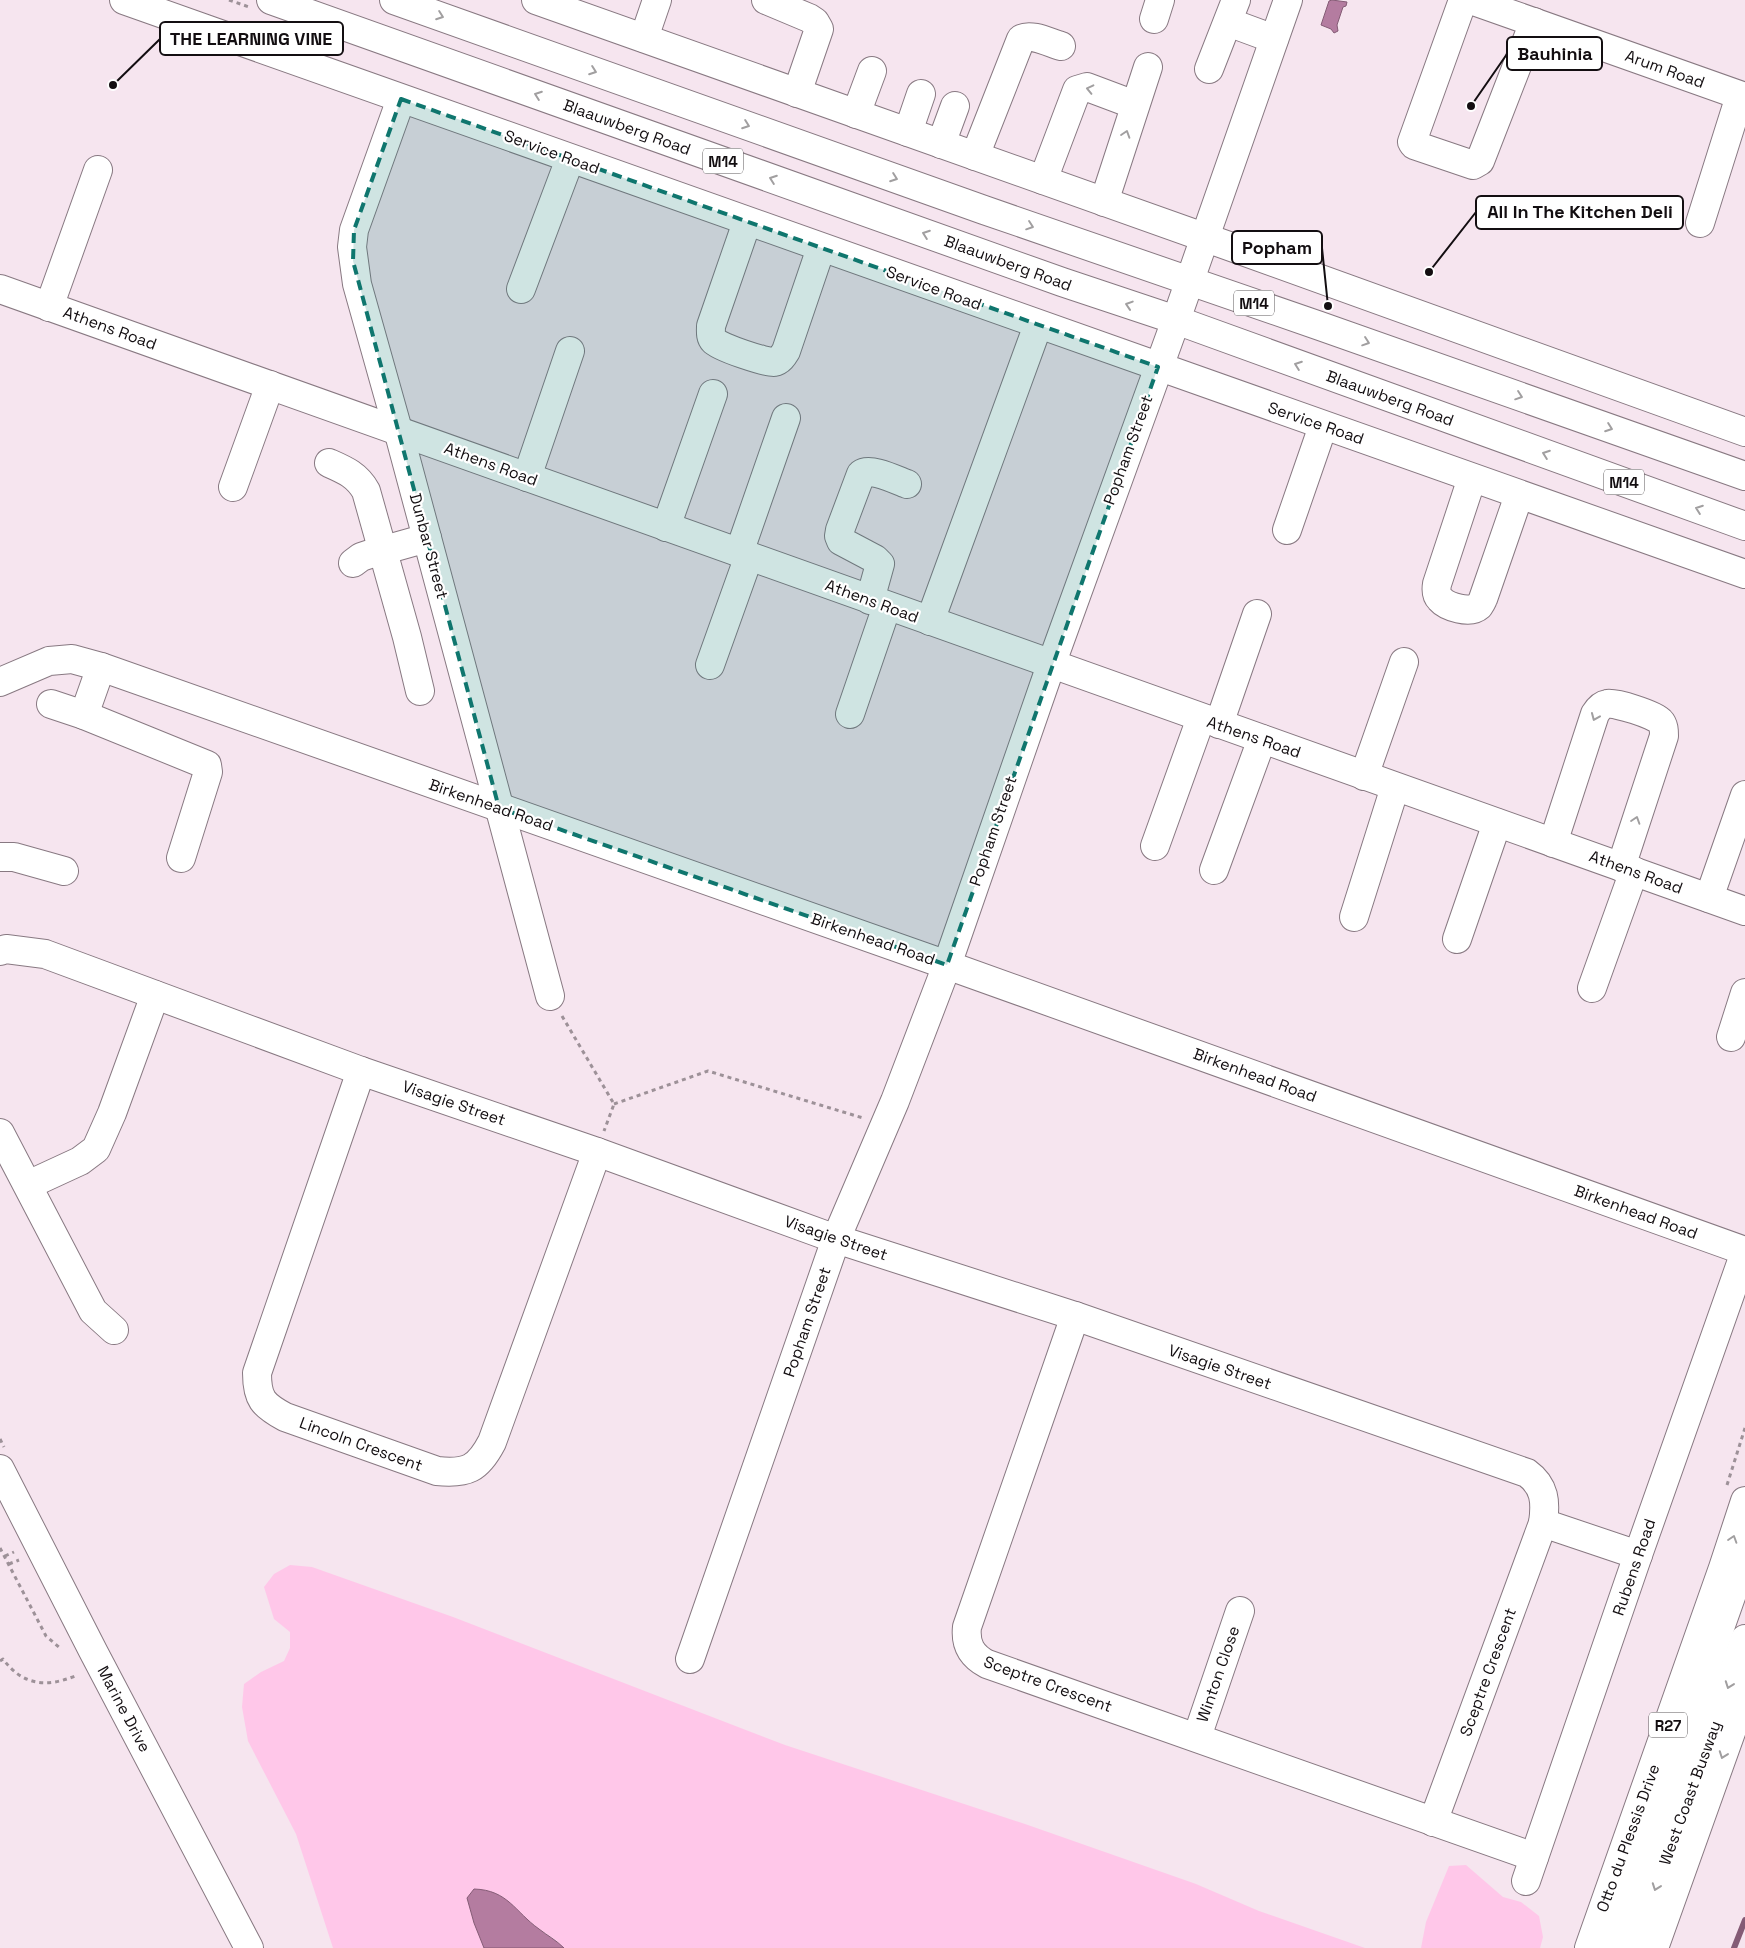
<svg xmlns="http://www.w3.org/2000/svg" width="1745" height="1948" font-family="'Space Grotesk',sans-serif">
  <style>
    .green { fill: #ffc7e9 }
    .water { fill: #b47ca0; stroke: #845b75 }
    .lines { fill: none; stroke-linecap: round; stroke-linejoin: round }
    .stream { stroke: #845b75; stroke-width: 6 }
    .minor-casing { stroke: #887982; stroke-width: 30 }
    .major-casing { stroke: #887982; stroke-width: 30 }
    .path { stroke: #9d9198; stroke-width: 3; stroke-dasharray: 4 4; stroke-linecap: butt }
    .minor { stroke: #fff; stroke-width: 28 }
    .major { stroke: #fff; stroke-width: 28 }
    .oneway { stroke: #a19fa0 }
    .marked { fill: #0f766e; fill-opacity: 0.2; stroke: #0f766e; stroke-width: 4; stroke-dasharray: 10 6; stroke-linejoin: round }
    .labels { text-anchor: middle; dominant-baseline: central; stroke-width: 4.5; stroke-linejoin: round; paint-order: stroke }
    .shield { fill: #fff; stroke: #5a5658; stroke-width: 1 }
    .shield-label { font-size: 15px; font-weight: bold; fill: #130e11 }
    .street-label { font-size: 16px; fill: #130e11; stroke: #fff }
    .leader { fill: none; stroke: #130e11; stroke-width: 2 }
    .callout-dot { fill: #130e11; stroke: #fff; stroke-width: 2 }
    .callout { fill: #fff; stroke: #130e11; stroke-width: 2 }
    .callout-label { font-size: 18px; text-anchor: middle; font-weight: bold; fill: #130e11 }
  </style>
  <rect width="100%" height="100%" fill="#f6e5ef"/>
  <g class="green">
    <path d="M290,1565l22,2 141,50 332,128 240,79 171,60 63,27 106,37h-801l-7,-7 -76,-52h-6l-8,9 7,25 10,25h-151l-37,-114 -48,-93 -6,-34 2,-23 17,-12 23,-11 6,-13v-16l-16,-13 -10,-32 10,-13z"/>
    <path d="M1466,1865l37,32 18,5 18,14 4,21 -3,11h-119l5,-26 23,-56z"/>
  </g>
  <g class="water">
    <path d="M1332,0l15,2 -1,4 -3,1 -6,18 1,6 -4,2 -3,-4 -10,-4 8,-24z"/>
    <path d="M474,1889c34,1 41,23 65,40 9,7 17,11 25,19h-80l-10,-25 -7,-25z"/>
  </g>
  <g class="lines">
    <path class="stream" d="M1734,1948l11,-28"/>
    <defs>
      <g id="minor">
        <path d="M124,0l1621,574"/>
        <path d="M536,0l704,250 505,182"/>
        <path d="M766,0l43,18 6,4 4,7 -22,64"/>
        <path d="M1463,0l-51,142 2,3 59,20 7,-4 54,-139"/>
        <path d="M1471,0l274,97"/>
        <path d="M1154,19l6,-19"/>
        <path d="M1228,22l46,17"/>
        <path d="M644,38l13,-38"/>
        <path d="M1209,69l27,-69"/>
        <path d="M401,99l-47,131 -2,17 5,37 41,146 152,566"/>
        <path d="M856,114l16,-43"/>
        <path d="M908,132l13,-38"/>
        <path d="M941,144l14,-38"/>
        <path d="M975,156l46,-117c10,-6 29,4 40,7"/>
        <path d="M1043,180l34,-90 10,-3 48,18"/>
        <path d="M1104,202l44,-135"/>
        <path d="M747,222l-36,104c0,5 -1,11 3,15 5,6 53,22 60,21 6,-1 9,-6 12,-11l35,-103"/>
        <path d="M1700,223l40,-127"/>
        <path d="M0,289l1745,622"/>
        <path d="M521,289l49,-130"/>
        <path d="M49,307l49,-137"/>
        <path d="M329,463c16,7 28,12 37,28l41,146 13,54"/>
        <path d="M527,477l43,-126"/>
        <path d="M1472,478l-35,106c-1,6 -1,11 3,15 7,8 30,15 39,7 0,0 4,-6 4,-7l36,-104"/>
        <path d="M233,487l37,-102"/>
        <path d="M666,527l47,-133"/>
        <path d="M1287,530l36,-104"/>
        <path d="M739,553l47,-135"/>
        <path d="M353,563l8,-6 9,-3 57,-16"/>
        <path d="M870,600l10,-36 -5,-5 -34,-18 -2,-5 1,-6 21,-56c9,-7 35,6 46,10"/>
        <path d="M930,621l108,-296"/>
        <path d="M710,665l39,-109"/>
        <path d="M0,682l49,-21 23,-2 29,8 846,298 798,286"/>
        <path d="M51,704l33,11 17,-48"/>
        <path d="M850,714l37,-108"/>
        <path d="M84,715l123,50 1,7 -27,86"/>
        <path d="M1219,724l38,-110"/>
        <path d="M1364,776l40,-114"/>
        <path d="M1553,843l42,-129c3,-5 6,-9 12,-10 8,-2 48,11 53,17 4,4 4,10 4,15l-43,131"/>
        <path d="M1155,846l46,-128"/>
        <path d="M0,857h14l50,14"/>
        <path d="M1214,870l48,-131"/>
        <path d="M1709,898l36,-103"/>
        <path d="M1354,917l41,-130"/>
        <path d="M1457,939l40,-116"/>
        <path d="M0,951l6,-2 39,5 316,117 236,81 239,87 239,77 452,157c18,13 19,29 16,50l-110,299"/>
        <path d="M1592,988l42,-117"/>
        <path d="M1731,1037l14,-44"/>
        <path d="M361,1071l-104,302c0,26 6,32 28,44l152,54c30,3 41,-2 55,-29l105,-290"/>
        <path d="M0,1133l93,178 21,19"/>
        <path d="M28,1185l52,-24 16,-12 16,-36 43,-118"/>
        <path d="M1075,1316l-108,311c-2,18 5,29 20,37l547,193"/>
        <path d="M1543,1523l95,32"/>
        <path d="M690,1659l146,-420 59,-138 52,-136 104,-300 125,-345 112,-320"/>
        <path d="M1197,1737l43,-126"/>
        <path d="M1526,1881l112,-326 107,-303"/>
        <path d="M1607,1948l138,-391"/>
        <path d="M1635,1948l110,-309"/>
      </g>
      <g id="major">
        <path d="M271,0l791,282 114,38 569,206"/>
        <path d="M394,0l590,210 336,116 425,150"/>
        <path d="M0,1469l93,182 156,297"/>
        <path d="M1589,1948l134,-380 22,-67"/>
        <path d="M1654,1948l91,-255"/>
      </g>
    </defs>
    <use href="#minor" class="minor-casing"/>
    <use href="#major" class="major-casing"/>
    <g class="path">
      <path d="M229,0l20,7"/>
      <path d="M562,1016l52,88 -10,27"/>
      <path d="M614,1104l94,-33 155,47"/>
      <path d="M0,1439l4,8"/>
      <path d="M1727,1485l18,-57"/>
      <path d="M0,1548l46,88 14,12"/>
      <path d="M5,1556l9,-4"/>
      <path d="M9,1564l10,-4"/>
      <path d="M0,1661l3,-2c19,26 43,29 72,17"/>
    </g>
    <use href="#minor" class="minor"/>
    <use href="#major" class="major"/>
  </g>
  <defs><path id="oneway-chevron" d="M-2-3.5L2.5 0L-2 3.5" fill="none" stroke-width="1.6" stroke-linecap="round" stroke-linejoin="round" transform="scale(1.25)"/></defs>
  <g class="oneway">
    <use href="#oneway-chevron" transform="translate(440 16) rotate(20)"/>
    <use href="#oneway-chevron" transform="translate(593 71) rotate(20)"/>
    <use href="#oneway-chevron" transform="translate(1090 89) rotate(-167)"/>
    <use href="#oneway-chevron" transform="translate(538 95) rotate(-160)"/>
    <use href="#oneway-chevron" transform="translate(746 125) rotate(20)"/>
    <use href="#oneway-chevron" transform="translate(1126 134) rotate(-72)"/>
    <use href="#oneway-chevron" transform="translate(894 178) rotate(20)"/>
    <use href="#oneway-chevron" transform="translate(773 179) rotate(-160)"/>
    <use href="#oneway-chevron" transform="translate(1030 226) rotate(19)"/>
    <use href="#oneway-chevron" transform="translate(926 234) rotate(-160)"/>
    <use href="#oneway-chevron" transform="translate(1129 305) rotate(-162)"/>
    <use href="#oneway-chevron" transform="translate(1366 342) rotate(19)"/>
    <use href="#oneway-chevron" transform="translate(1298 365) rotate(-160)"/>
    <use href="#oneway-chevron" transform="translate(1519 396) rotate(19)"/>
    <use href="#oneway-chevron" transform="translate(1609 428) rotate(20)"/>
    <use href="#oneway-chevron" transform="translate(1546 454) rotate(-160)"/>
    <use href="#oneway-chevron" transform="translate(1699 509) rotate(-160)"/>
    <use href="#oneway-chevron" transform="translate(1595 717) rotate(113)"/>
    <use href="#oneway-chevron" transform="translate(1636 820) rotate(-72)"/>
    <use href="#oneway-chevron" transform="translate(1733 1539) rotate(-72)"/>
    <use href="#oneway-chevron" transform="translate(1729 1685) rotate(110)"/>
    <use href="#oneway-chevron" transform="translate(1723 1755) rotate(110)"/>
    <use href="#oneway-chevron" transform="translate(1656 1887) rotate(110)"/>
  </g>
  <path class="marked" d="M401,99l757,268 -211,598 -448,-157 -146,-547 1,-31z"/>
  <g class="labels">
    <g class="shield">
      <rect x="703" y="148.5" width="40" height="25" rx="4"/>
      <rect x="1234" y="290.5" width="40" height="25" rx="4"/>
      <rect x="1604" y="469.5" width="40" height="25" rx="4"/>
      <rect x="1649" y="1712.5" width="38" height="25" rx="4"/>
    </g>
    <g class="shield-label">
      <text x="723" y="161">M14</text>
      <text x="1254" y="303">M14</text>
      <text x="1624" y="482">M14</text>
      <text x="1668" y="1725">R27</text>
    </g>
    <g class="street-label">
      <text transform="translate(1665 69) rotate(20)">Arum Road</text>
      <text transform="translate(627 127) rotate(20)">Blaauwberg Road</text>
      <text transform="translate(552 152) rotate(20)">Service Road</text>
      <text transform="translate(1008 263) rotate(20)">Blaauwberg Road</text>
      <text transform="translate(934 288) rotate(20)">Service Road</text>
      <text transform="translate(110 328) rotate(20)">Athens Road</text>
      <text transform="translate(1390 398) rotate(20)">Blaauwberg Road</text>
      <text transform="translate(1316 423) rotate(19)">Service Road</text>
      <text transform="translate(1128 450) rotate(-70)">Popham Street</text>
      <text transform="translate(491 464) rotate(20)">Athens Road</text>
      <text transform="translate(429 546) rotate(75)">Dunbar Street</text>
      <text transform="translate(872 601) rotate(20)">Athens Road</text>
      <text transform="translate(1254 737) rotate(19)">Athens Road</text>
      <text transform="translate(491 805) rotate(19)">Birkenhead Road</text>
      <text transform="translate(993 831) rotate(-71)">Popham Street</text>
      <text transform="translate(1636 872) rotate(20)">Athens Road</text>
      <text transform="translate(873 939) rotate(19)">Birkenhead Road</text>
      <text transform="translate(1255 1075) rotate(20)">Birkenhead Road</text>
      <text transform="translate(454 1103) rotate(19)">Visagie Street</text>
      <text transform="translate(1636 1212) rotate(20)">Birkenhead Road</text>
      <text transform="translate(836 1238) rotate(19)">Visagie Street</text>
      <text transform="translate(807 1322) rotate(-71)">Popham Street</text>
      <text transform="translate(1220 1367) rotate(19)">Visagie Street</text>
      <text transform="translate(361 1444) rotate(20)">Lincoln Crescent</text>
      <text transform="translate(1634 1567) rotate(-71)">Rubens Road</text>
      <text transform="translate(1488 1672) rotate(-70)">Sceptre Crescent</text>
      <text transform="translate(1218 1674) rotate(-71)">Winton Close</text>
      <text transform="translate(1048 1684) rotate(20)">Sceptre Crescent</text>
      <text transform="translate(124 1709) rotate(62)">Marine Drive</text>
      <text transform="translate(1690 1793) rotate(-70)">West Coast Busway</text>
      <text transform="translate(1628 1838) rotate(-70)">Otto du Plessis Drive</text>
    </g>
  </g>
  <path class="leader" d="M113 85L160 39M1471 106L1507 54M1429 272L1476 212M1328 306L1322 248"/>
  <g class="callout-dot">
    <circle cx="113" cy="85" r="5"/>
    <circle cx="1471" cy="106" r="5"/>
    <circle cx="1429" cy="272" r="5"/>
    <circle cx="1328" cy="306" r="5"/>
  </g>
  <g class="callout">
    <rect x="160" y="22" width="183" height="33" rx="5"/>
    <rect x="1507" y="37" width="95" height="33" rx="5"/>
    <rect x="1476" y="196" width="207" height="33" rx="5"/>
    <rect x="1232" y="231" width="90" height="33" rx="5"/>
  </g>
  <g class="callout-label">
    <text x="251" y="45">THE LEARNING VINE</text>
    <text x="1555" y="60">Bauhinia</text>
    <text x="1580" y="218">All In The Kitchen Deli</text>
    <text x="1277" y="254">Popham</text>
  </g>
</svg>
